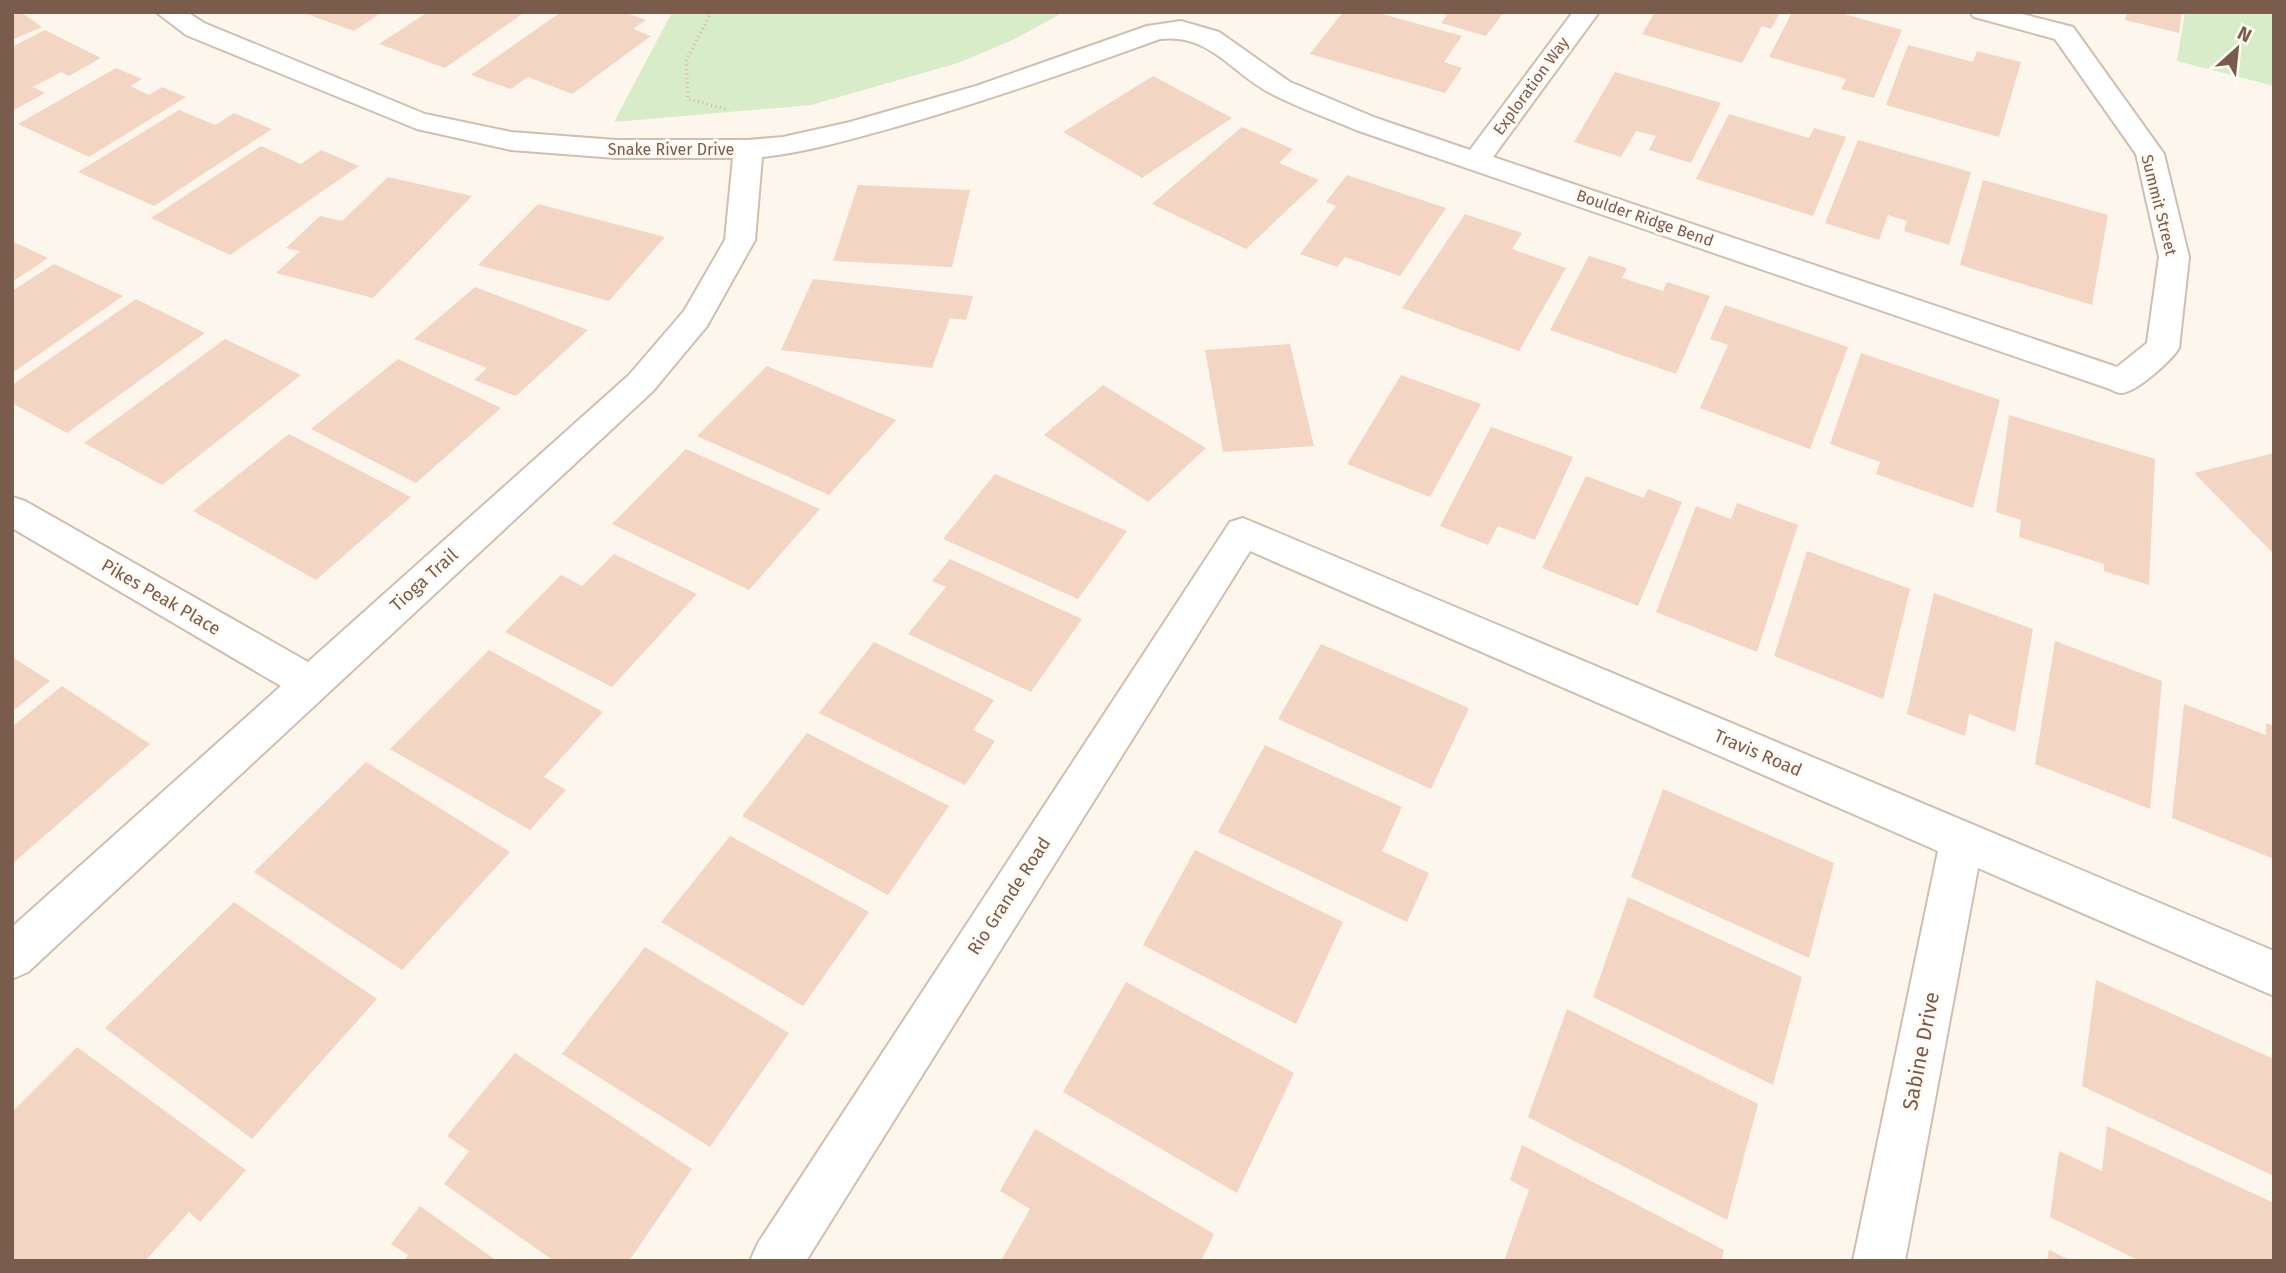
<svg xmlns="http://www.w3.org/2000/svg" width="2286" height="1273" font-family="'Fira Sans',sans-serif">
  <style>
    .green { fill: #d8ecc9 }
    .building { fill: #f3d5c3 }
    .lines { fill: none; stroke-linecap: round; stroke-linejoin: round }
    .minor-casing { stroke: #d1beb0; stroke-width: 4 }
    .path { stroke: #d9b8a5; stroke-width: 3.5; stroke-dasharray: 1 3.5; stroke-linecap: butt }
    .minor { fill: #fff; fill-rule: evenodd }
    .labels { text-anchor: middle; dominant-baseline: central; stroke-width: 6; stroke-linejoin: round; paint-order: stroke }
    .far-street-label { font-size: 16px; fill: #7a5c4d; stroke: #fffaf3 }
    .street-label { font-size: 18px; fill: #7a5c4d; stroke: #fffaf3 }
    .near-street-label { font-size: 21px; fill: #7a5c4d; stroke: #fffaf3 }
  </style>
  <rect width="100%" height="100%" fill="#fdf6ec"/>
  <g class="green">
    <path d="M672,12h392l-49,27 -57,24 -147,42 -197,17z"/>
    <path d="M2185,12h89v74l-97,-25z"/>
  </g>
  <g class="building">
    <path d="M12,12h9l21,15 -30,13z"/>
    <path d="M301,12h81l-28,19z"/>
    <path d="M428,12h97l-80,56 -66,-24z"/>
    <path d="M561,12h63l22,8 -13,9 18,7 -79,58 -44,-17 -17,12 -40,-14z"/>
    <path d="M1343,12h32l87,24 -18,26 18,6 -17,25 -135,-39z"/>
    <path d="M1439,12h65l-18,24 -45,-13 6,-8z"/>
    <path d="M1655,12h125l-9,17 -9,-3 -20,37 -100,-29z"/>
    <path d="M1792,12h45l65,18 -28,68 -33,-9 5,-10 -77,-22z"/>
    <path d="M2127,12h55l-3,21 -54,-13z"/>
    <path d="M45,30l56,28 -32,18 -8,-4 -28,15 12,6 -33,18v-64z"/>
    <path d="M1908,45l65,17 4,-11 44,11 -22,75 -113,-32z"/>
    <path d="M116,68l26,11 -12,7 19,9 13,-8 24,10 -97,60 -71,-33z"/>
    <path d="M1615,72l106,31 -30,60 -42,-13 7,-14 -20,-5 -15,26 -47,-15z"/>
    <path d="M1153,76l79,42 -90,60 -79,-46z"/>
    <path d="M179,110l36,15 19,-12 38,16 -118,77 -76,-34z"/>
    <path d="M1729,114l80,24 5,-10 32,9 -33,79 -117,-37z"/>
    <path d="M1242,127l51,22 -14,14 40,17 -73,69 -94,-45z"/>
    <path d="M1858,140l113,32 -22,73 -45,-14 3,-10 -19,-6 -9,25 -54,-17z"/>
    <path d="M261,146l40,18 20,-14 38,16 -129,89 -79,-37z"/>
    <path d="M1347,175l99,33 -46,68 -55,-19 -8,10 -37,-13 36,-48 -10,-4z"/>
    <path d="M388,177l84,19 -99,102 -97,-25 24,-22 -14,-3 34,-32 22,5z"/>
    <path d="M1983,180l125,35 -16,90 -132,-40z"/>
    <path d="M858,185l112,5 -18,77 -119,-6z"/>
    <path d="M538,204l127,33 -56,64 -131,-36z"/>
    <path d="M1465,214l57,19 -10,16 54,19 -47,83 -117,-43z"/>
    <path d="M12,241l36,17 -36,24z"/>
    <path d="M1589,256l38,12 -5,10 41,13 4,-9 43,14 -34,78 -126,-44z"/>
    <path d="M54,264l69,32 -111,77v-82z"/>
    <path d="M813,279l160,17 -7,24 -16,-2 -18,50 -151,-18z"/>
    <path d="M475,287l113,43 -72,66 -42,-16 13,-12 -73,-29z"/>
    <path d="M136,299l69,34 -138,100 -55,-30v-18z"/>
    <path d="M1725,305l123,42 -38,102 -110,-41 28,-63 -18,-6z"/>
    <path d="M225,339l76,36 -139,110 -78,-42z"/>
    <path d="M1290,344l24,102 -91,6 -18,-102z"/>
    <path d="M1861,353l139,47 -27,108 -97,-34 4,-12 -50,-18z"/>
    <path d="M398,359l103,49 -85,75 -105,-54z"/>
    <path d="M767,366l129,54 -67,75 -132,-59z"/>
    <path d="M1401,375l80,29 -51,93 -83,-33z"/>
    <path d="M1103,385l103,63 -58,54 -104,-67z"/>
    <path d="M2009,415l146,44 -6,126 -45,-14v-7l-85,-27 2,-17 -25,-8z"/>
    <path d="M1491,427l82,30 -38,83 -37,-14 -10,19 -48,-19z"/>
    <path d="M289,434l122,63 -95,83 -123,-69z"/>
    <path d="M686,449l134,60 -71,81 -137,-66z"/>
    <path d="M2274,453v101l-80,-81z"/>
    <path d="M995,474l132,57 -49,68 -135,-60z"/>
    <path d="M1586,476l58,22 4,-9 34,13 -44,104 -96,-38z"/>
    <path d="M1737,503l61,22 -41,127 -101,-40 40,-106 35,13z"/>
    <path d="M1807,551l103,38 -27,110 -109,-43z"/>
    <path d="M614,554l83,40 -85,93 -107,-55 56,-57 21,11z"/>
    <path d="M950,559l132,60 -51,73 -123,-58 38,-47 -14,-6z"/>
    <path d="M1934,593l99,36 -18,103 -46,-18 -4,22 -58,-22z"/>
    <path d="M2055,641l107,40 -12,128 -115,-45z"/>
    <path d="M874,642l120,58 -21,30 22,11 -30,44 -146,-72z"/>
    <path d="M1321,644l148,64 -38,81 -153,-70z"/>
    <path d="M489,650l114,62 -59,65 22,13 -36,40 -140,-81z"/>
    <path d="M12,657l38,24 -38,31z"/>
    <path d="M62,686l88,58 -138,120v-137z"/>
    <path d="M2184,704l82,31v-12l8,3v133l-102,-41z"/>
    <path d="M807,733l142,73 -61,89 -146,-79z"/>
    <path d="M1265,745l137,62 -20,44 47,22 -22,49 -189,-90z"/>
    <path d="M366,762l144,90 -108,118 -148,-98z"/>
    <path d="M1663,789l171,74 -25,95 -178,-81z"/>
    <path d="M730,836l139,76 -66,94 -142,-84z"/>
    <path d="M1195,850l148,72 -47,102 -153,-79z"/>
    <path d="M1628,897l174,80 -29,108 -180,-88z"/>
    <path d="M234,902l143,97 -125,140 -147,-111z"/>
    <path d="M645,947l144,86 -79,114 -148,-93z"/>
    <path d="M2096,980l178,79v117l-192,-90z"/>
    <path d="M1126,982l168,91 -57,120 -174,-101z"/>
    <path d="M1567,1009l191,95 -31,116 -199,-103z"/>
    <path d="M77,1047l169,123 -46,52 -11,-10 -44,49 -133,-1v-148z"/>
    <path d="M515,1053l177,116 -63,92h-75l-110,-77 25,-33 -22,-15z"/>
    <path d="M2107,1126l167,77v58h-134l-90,-44 9,-66 43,20z"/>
    <path d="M1035,1129l179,105 -13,27h-195l-4,-2 28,-50 -30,-18z"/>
    <path d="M1522,1145l202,105 -3,11h-217l25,-71 -19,-10z"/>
    <path d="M420,1206l77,55h-93l4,-6 -17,-11z"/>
    <path d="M2049,1250l23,11h-25z"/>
  </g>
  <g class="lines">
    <defs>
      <g id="minor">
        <path d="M156,12h31l17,11 221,91 86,18 105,8h132l35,-3 67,-15 126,-36 171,-60 34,-5 38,11 71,50 86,36 94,32 103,-138h26l-106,145 624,210 30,-24 12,-86 -23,-103 -81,-115 -81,-22 -4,-5h44l59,15 91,127 25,103 -10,91c-7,12 -43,45 -58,45 -4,0 -7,-2 -11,-4l-754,-259c-28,-12 -57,-22 -84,-36 -40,-20 -62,-61 -112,-55 -86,31 -171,61 -258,86 -46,13 -93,27 -140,32l-7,83 -48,86 -54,65 -625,581 -16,7v-52l269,-241 -269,-158v-31l13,4 283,161 321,-287 55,-64 41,-71 8,-82h-117l-105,-8 -94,-21 -231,-94z"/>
        <path d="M1243,518l1031,433v45l-296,-128 -73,393h-52l85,-410 -688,-300 -444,710h-56l8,-18 472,-721z"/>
      </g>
    </defs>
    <use href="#minor" class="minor-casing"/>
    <path class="path" d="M711,12l-25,49 2,38 37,10"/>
    <use href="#minor" class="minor"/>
  </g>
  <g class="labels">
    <g class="far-street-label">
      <text transform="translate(1531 86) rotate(-54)">Exploration Way</text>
      <text x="671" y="149">Snake River Drive</text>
      <text transform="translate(2159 205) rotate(76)">Summit Street</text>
      <text transform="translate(1645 218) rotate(19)">Boulder Ridge Bend</text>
    </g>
    <g class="street-label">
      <text transform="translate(424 580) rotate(-42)">Tioga Trail</text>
      <text transform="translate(161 597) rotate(30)">Pikes Peak Place</text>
      <text transform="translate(1758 753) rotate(23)">Travis Road</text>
      <text transform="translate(1009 896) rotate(-57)">Rio Grande Road</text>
    </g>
    <g class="near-street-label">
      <text transform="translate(1921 1051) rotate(-79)">Sabine Drive</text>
    </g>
  </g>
  <rect width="2286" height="1273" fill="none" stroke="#7a5c4d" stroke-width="28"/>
  <g transform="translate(2237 49) rotate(27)" stroke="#fffaf3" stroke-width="5" paint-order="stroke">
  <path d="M0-5L12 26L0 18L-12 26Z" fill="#7a5c4d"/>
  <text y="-10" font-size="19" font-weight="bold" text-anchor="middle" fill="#7a5c4d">N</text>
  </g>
</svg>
